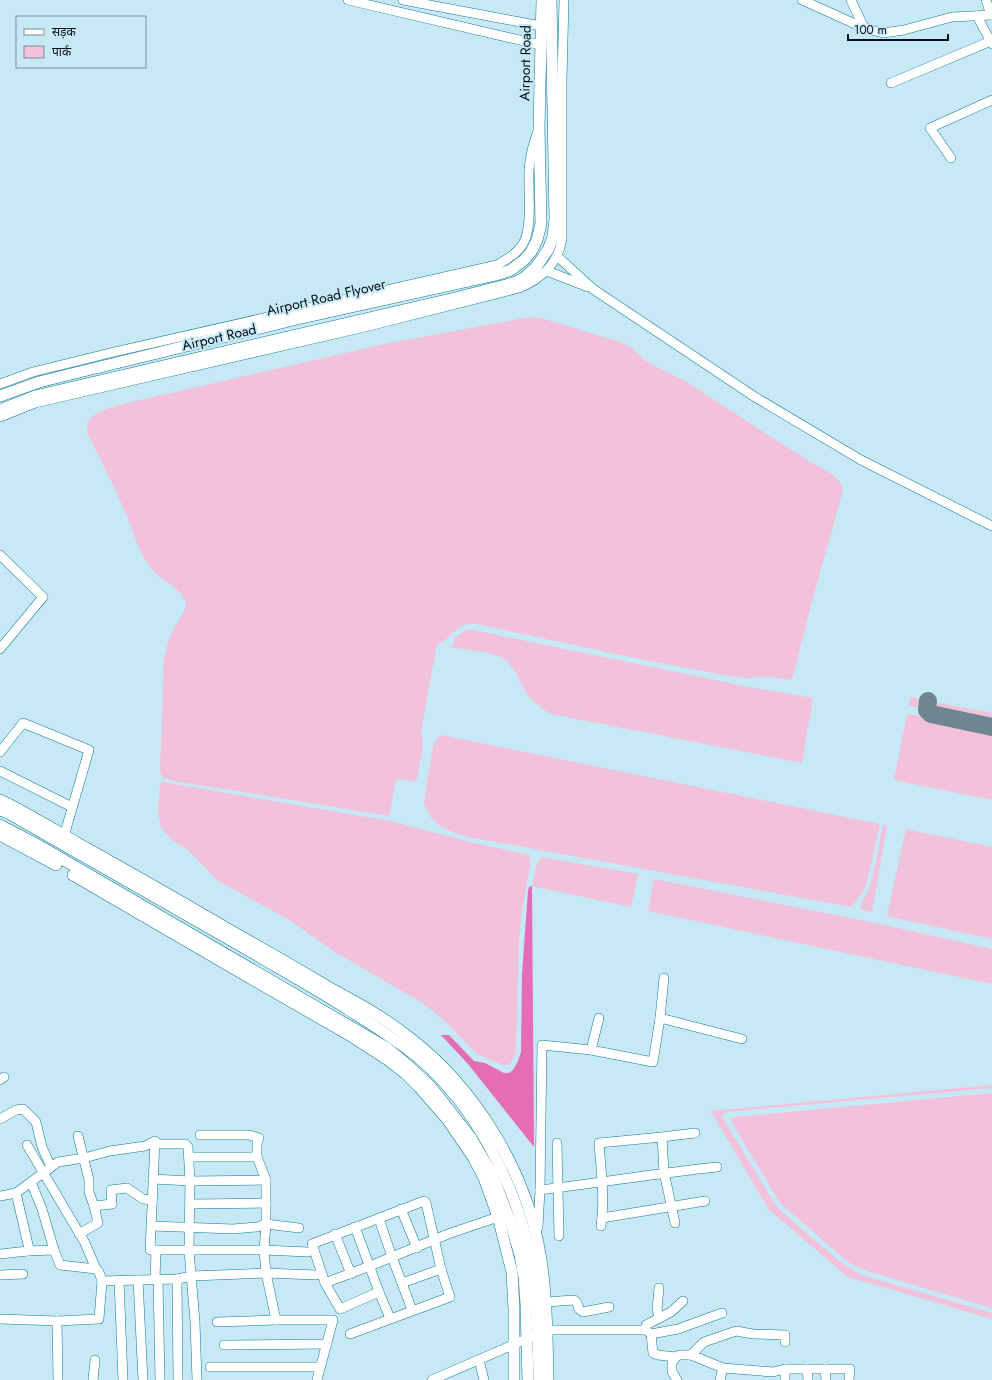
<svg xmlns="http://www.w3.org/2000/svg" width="992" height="1380" font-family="Jost,'Noto Sans Devanagari',sans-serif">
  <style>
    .green { fill: #f2c1db }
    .forest { fill: #e46db5 }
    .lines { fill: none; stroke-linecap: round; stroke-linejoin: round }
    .taxiway { stroke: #6e8690; stroke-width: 18 }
    .minor-casing { stroke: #107a99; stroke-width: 10 }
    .major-casing { stroke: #107a99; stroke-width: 12 }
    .minor { stroke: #fff; stroke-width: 9 }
    .major { stroke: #fff; stroke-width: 11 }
    .labels { text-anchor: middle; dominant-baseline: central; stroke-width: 4; stroke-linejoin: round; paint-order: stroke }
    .street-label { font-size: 14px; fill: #000e15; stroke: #c7e8f5 }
  </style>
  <rect width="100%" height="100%" fill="#c7e8f5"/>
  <g class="green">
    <path d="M530,317l11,1 82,25 9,5 15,14 38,19 125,81c11,6 32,14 33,28l-35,126 -16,64 -21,-3 -29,1 -13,-2 -90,-17 -157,-34c-4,-1 -9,-2 -13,-1 -14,1 -19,17 -32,20l-16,87 2,16 -7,35 -20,-3 -7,37 -215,-35 -10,-3 -4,-5 4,-115c2,-9 4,-16 7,-24 3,-7 15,-22 15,-30 -1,-14 -27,-25 -36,-37 -13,-17 -17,-39 -26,-58 -11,-25 -24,-50 -36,-75 -7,-20 21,-26 35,-30l266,-61z"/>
    <path d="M466,630h7l271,56 69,12 -11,65 -251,-49c-11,-6 -21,-14 -27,-25 -6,-11 -11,-26 -24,-32 -14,-6 -34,-7 -49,-10l5,-10z"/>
    <path d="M911,697l13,3 -1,4 -6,3 -8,-1z"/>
    <path d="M934,702l58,11v10l-52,-11 -6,-4z"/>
    <path d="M907,714l85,16v70l-98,-20z"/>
    <path d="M441,735l439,89 -14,62 -5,9 -10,12 -383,-70c-21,-6 -40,-13 -44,-36l9,-54 2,-6z"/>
    <path d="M163,782l227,39 84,22 55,12 1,12 -8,42 -3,30 -3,106 -1,8 -5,12h-7l-26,-11 -32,-33 -24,-19 -86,-50 -49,-34 -68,-37 -30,-31 -16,-10 -11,-12 -3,-15 2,-29z"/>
    <path d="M883,825h4l-15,87 -11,-2c-1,-7 3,-11 6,-17 9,-21 11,-46 16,-68z"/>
    <path d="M906,829l86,18v92l-105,-23z"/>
    <path d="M541,857l97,17 -7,33 -99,-21 4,-19z"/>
    <path d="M654,879l212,42 126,28v35l-344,-73z"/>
    <path d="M992,1085v3l-265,24 -3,1 -2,4 53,87 7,8 56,48 19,13 8,3 127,37v6l-144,-42 -79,-67 -58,-99z"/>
    <path d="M992,1093v215l-122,-36 -15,-6 -7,-4 -68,-59 -49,-82 1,-3 4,-1z"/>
  </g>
  <path class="forest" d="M532,886l2,261 -66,-83 -27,-29h8l25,26 11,2 19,10h5l4,-3 5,-9 3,-9 1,-78 6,-83 1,-4z"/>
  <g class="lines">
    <path class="taxiway" d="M928,701l-1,9 4,4 61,13"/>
    <defs>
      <g id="minor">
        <path d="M348,0l193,45"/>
        <path d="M403,0l138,26"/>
        <path d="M802,0l62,28 19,5 21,-3 48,-13 40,-2"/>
        <path d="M851,0l13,28"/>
        <path d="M986,0l5,15"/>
        <path d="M977,16l15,28"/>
        <path d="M891,83l100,-42"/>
        <path d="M951,158l-21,-30 62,-28"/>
        <path d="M557,256l36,33 162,108 106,63 131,66"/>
        <path d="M547,271l41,16"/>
        <path d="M0,384l33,-12 81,-20 383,-87c10,-6 20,-11 26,-21 10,-17 5,-54 6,-74 1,-14 4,-26 9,-39"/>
        <path d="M0,417l35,-14 330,-76 154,-39c22,-9 40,-25 43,-50v-159l2,-79"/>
        <path d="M0,555l43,42 -43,52"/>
        <path d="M0,752l23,-29 66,27 -25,86"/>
        <path d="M0,771l72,36"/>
        <path d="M660,1018l82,21"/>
        <path d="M591,1050l8,-32"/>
        <path d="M0,1080l4,-3"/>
        <path d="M0,1119l16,-9 7,-1 13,13 6,25 9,20"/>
        <path d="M200,1135h49l10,3 -2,5v14l9,23v44l-2,26 2,23 10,47"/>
        <path d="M78,1136l11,44v12l5,14 4,17 -19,11"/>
        <path d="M662,1137l2,35 11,51"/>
        <path d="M557,1143l2,93"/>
        <path d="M155,1144h30l3,3 2,34 -1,69 6,72 2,58"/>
        <path d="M27,1145l58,98 11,26 3,3 3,9 75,-2 15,-3 74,-3 50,2"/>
        <path d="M189,1157h68"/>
        <path d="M153,1179l37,2 76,-1"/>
        <path d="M31,1182l11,27 12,41 6,15 36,4"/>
        <path d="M540,1190c59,-7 118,-17 177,-23"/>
        <path d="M0,1196l16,-3 42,-31 26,-4 26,-7 35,-5 10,-5 -5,109h114l44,2"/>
        <path d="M190,1204l76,-1"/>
        <path d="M94,1206l18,-2 -1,-14 16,-2 16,11 9,1"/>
        <path d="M401,1209l16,39"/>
        <path d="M602,1218l103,-17"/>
        <path d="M379,1219l13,38 20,53"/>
        <path d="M152,1226l81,3 24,-2 9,-3 33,4"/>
        <path d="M601,1226c4,-27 0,-56 -2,-83l63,-6 33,-4"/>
        <path d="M355,1227l24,65 11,26"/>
        <path d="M536,1232l2,-5 2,-37 2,-145 49,5 62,12 7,-44 4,-40"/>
        <path d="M335,1234l16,40"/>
        <path d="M28,1251l26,-1"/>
        <path d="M0,1254l28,-3 1,-2 -13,-56"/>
        <path d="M0,1275l23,-1"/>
        <path d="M158,1279l2,101"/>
        <path d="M177,1279l1,101"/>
        <path d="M119,1280l4,100"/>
        <path d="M138,1280l5,100"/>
        <path d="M155,1280l1,-30"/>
        <path d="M325,1283l45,-17 78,-32 50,-17"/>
        <path d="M402,1283l39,-14"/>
        <path d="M659,1288l-2,22 3,8"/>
        <path d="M546,1302l28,-2 3,3 2,6 4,3 26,-5"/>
        <path d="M0,1319l57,2 42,-2 3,-38"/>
        <path d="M57,1321l1,59"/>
        <path d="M217,1322l59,-2h57l-16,60"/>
        <path d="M646,1330v-5l25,-13 12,-11"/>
        <path d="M350,1334l100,-37 -9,-28 -15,-66 -2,-2 -112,43 13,39 15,26 39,-17"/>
        <path d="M651,1334l27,-5 44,-16"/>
        <path d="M224,1345l103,-1"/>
        <path d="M691,1355l13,-13 32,-11 17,3 32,1v7"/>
        <path d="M479,1360l5,20"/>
        <path d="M210,1367h110"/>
        <path d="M785,1369v11"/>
        <path d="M807,1369l1,11"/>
        <path d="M825,1369l1,11"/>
        <path d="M93,1380l2,-20"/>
        <path d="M432,1380l115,-50h99l5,4 2,19 5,2 18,2"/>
        <path d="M677,1380l-5,-8v-9l4,-6 3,-2h12l32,13 50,4 12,-3h65l-1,11"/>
        <path d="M720,1380l3,-12"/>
      </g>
      <g id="major">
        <path d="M0,396l39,-14 32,-8 226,-55 199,-44 15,-5 13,-10 7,-8 6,-12 4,-16 -2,-97 3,-127"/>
        <path d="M0,410l35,-14 420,-98 51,-13 10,-3 9,-5 11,-10 12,-17 5,-13 2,-18 -4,-219"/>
        <path d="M0,800c27,13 53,29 79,44 52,29 103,58 154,88 32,18 65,37 97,56 28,15 55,30 80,50 63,48 112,127 128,205 9,45 9,91 10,137"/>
        <path d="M0,810l8,3c80,46 160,92 240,137 34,20 68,39 101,60 25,16 50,31 72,50 54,46 93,122 108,191 9,42 9,86 10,129"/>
        <path d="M0,825l38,20 349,203 24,20 20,19 40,51 21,36 19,50 9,31 4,22 2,27 2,76"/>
        <path d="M0,835l56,30"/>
        <path d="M73,875l172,100 106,61 37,24 18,14 13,13 28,32 26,38 11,21 14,39 14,55 2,37v71"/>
      </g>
    </defs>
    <use href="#minor" class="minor-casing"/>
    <use href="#major" class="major-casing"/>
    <use href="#minor" class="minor"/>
    <use href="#major" class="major"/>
  </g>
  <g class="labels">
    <g class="street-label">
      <text transform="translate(525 63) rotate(-89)">Airport Road</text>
      <text transform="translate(326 297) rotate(-13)">Airport Road Flyover</text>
      <text transform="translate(219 337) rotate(-13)">Airport Road</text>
    </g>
  </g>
  <rect x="16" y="16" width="130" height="52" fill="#c7e8f5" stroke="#77919b"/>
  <rect x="24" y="29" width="20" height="6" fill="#ffffff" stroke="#77919b"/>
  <text x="52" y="36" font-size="12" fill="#000e15">सड़क</text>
  <rect x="24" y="46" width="20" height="12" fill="#f2c1db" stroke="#77919b"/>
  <text x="52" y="56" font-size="12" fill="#000e15">पार्क</text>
  <path d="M848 34v6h100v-6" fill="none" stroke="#000e15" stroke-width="2"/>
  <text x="854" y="34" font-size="12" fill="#000e15" stroke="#c7e8f5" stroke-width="3" paint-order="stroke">100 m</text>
</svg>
